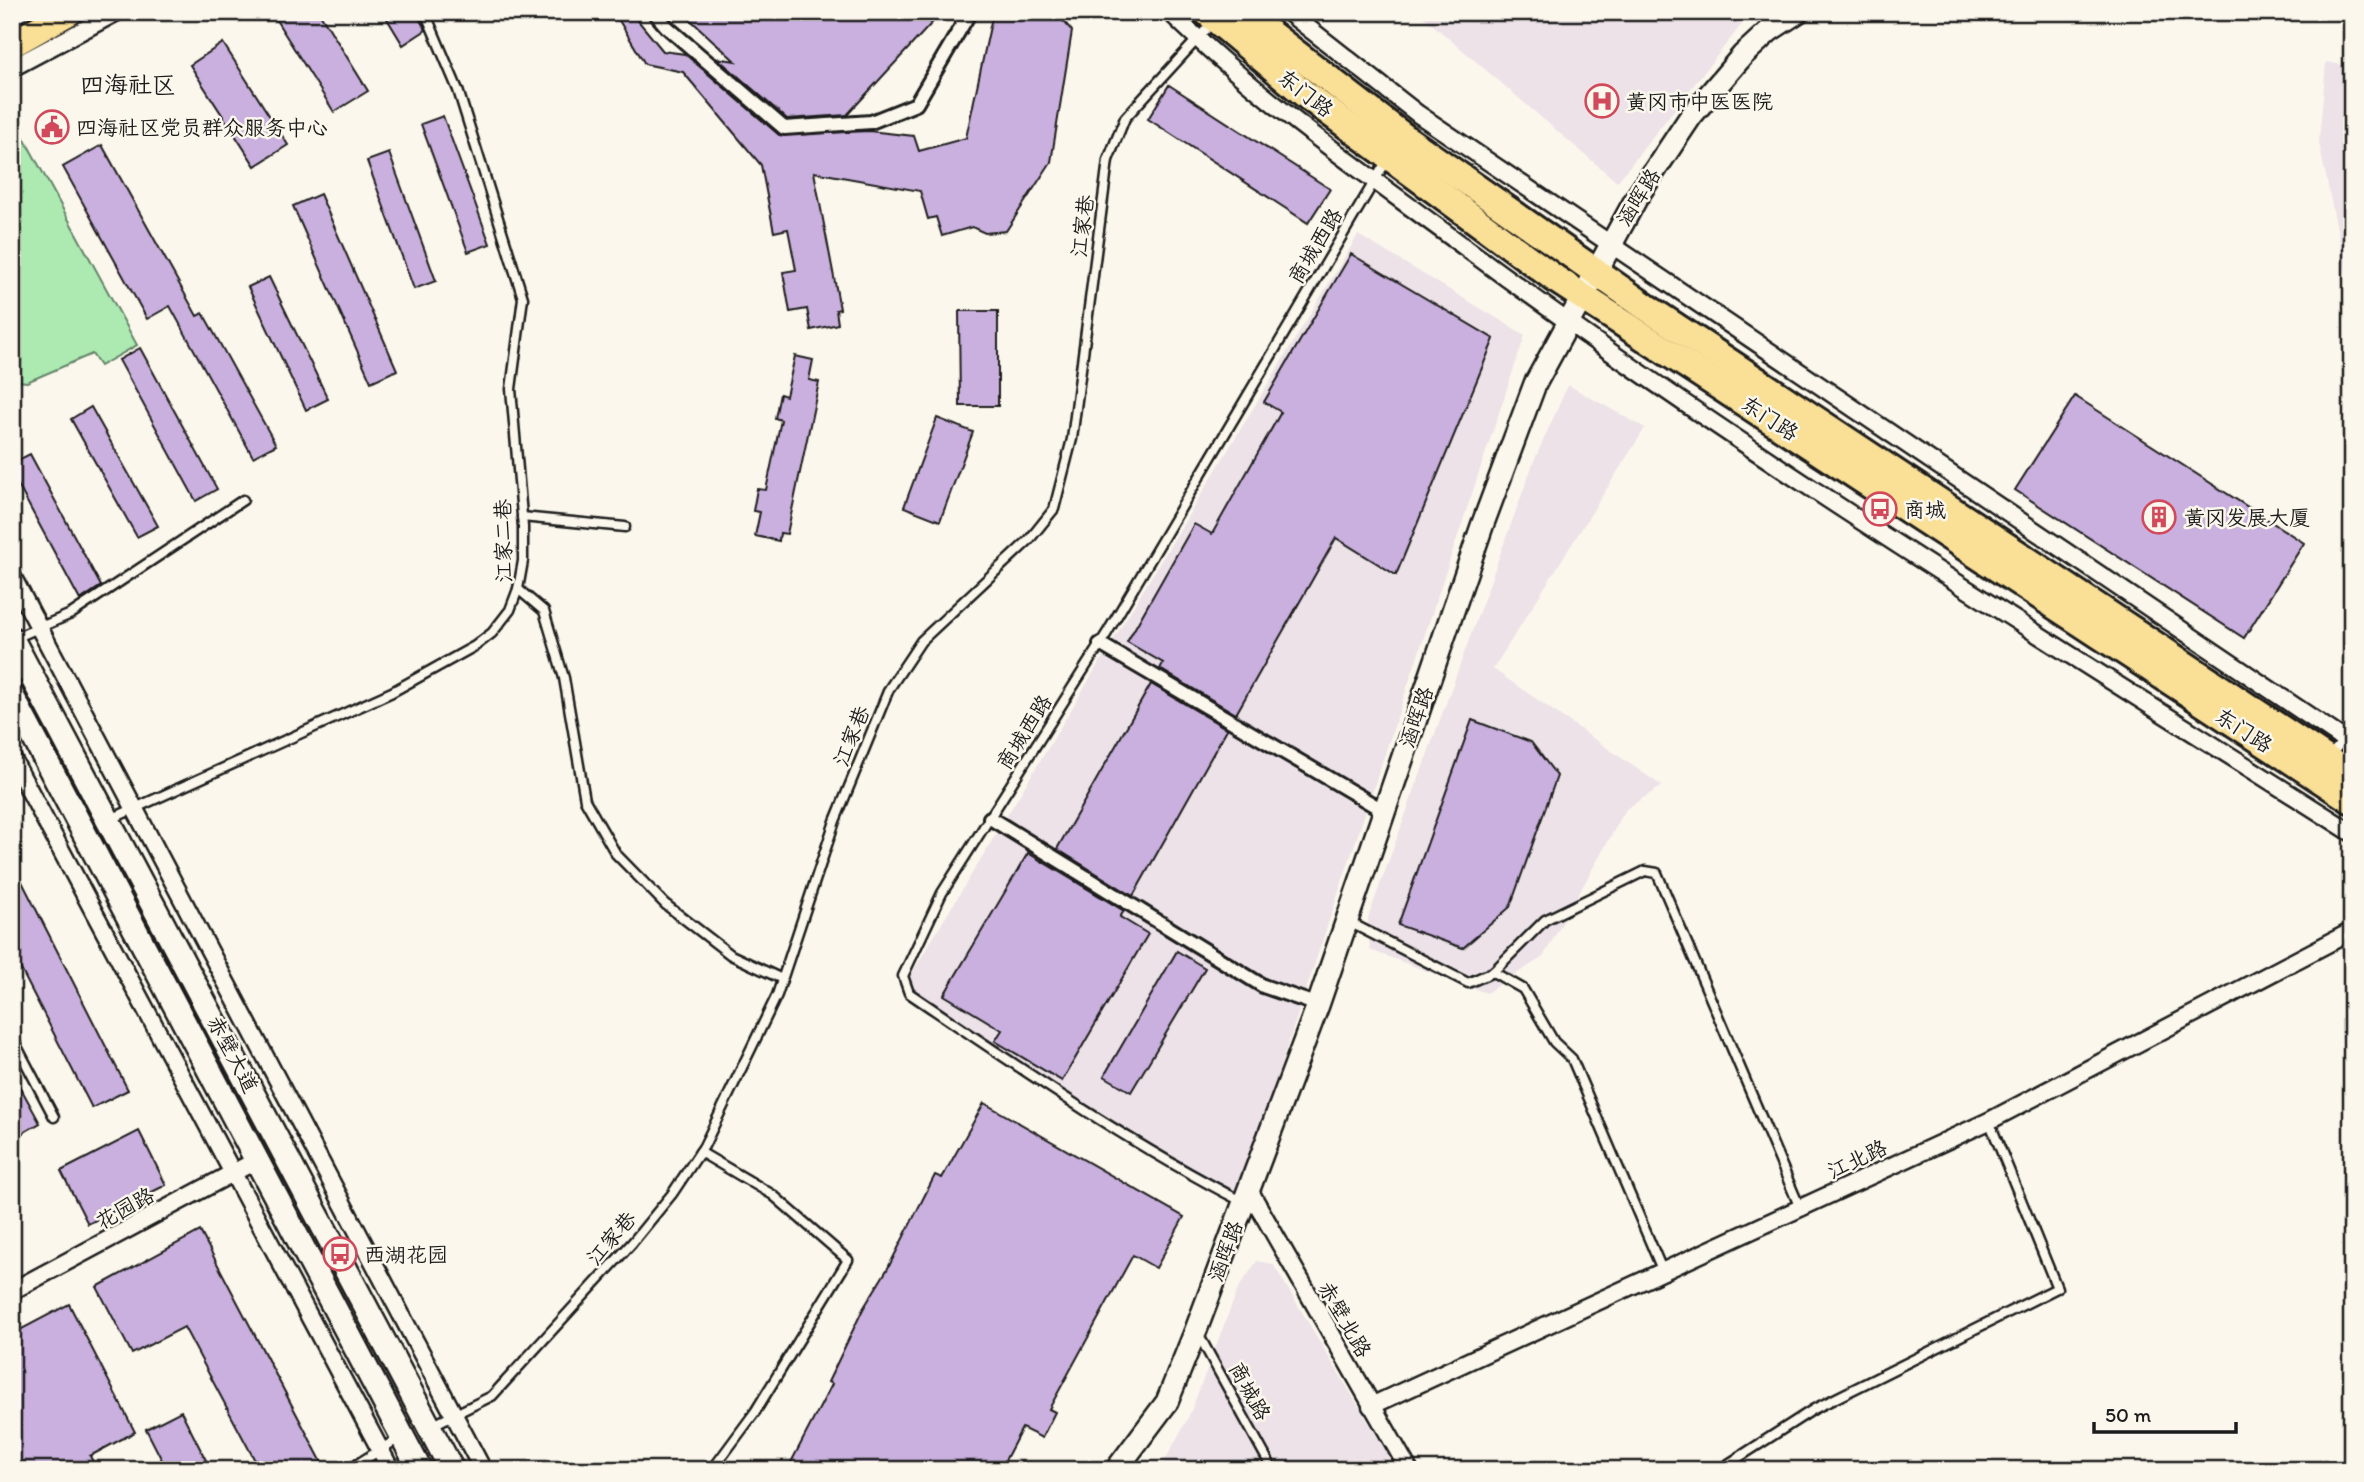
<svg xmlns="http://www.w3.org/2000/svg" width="2364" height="1482" font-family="Itim,'LXGW WenKai TC',sans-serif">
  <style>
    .built { fill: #ece2e8 }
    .green { fill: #aceab2; stroke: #648367; stroke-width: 2 }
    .building { fill: #c9b0de; stroke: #1c1c1c; stroke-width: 2 }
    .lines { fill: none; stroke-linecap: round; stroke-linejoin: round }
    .service-casing { stroke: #1c1c1c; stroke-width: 13 }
    .pedestrian-casing { stroke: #1c1c1c; stroke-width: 18 }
    .minor-casing { stroke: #1c1c1c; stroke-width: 21 }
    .tertiary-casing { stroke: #1c1c1c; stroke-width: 26 }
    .secondary-casing { stroke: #1c1c1c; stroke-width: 28 }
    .primary-casing { stroke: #1c1c1c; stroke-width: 32 }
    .service { stroke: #fbf7ec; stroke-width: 8 }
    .pedestrian { stroke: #fbf7ec; stroke-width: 12 }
    .minor { stroke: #fbf7ec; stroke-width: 16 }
    .tertiary { stroke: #fbf7ec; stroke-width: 21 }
    .secondary { stroke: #fbf7ec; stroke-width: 23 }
    .primary { stroke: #fadf96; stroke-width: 26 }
    .labels { text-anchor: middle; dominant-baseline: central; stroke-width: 5; stroke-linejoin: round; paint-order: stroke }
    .street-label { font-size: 21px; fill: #1c1c1c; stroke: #fbf7ec }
    .poi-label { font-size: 21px; fill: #1c1c1c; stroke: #fbf7ec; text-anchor: start }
    .quarter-label { font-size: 24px; fill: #1c1c1c; stroke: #fbf7ec }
  </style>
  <rect width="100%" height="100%" fill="#fbf7ec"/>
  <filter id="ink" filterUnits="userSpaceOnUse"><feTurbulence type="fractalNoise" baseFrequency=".0143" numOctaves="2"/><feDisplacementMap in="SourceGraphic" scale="14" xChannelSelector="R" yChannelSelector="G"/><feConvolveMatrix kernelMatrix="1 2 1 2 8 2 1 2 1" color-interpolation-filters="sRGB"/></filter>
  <g filter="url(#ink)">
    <g class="built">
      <path d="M1418,12h339l-11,7 -129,163z"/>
      <path d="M2326,62l26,5v234l-33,-158z"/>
      <path d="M1358,235l167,100 -288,861 -336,-205z"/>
      <path d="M1568,385l77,43 -152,241 169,117 -36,23 -83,148 -57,36 -116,-43 -2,-32 166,-457z"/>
      <path d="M1257,1261l16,3 124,206h-237l29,-54 49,-127z"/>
    </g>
    <path class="green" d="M12,116l125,229 -37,21 -8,-12 -65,28 -10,-1 -5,-5z"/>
    <g class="building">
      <path d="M271,12h48l49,79 -34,21z"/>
      <path d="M383,12h32l11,18 -23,15z"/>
      <path d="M614,12h17l32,39 22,3 94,81 90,-4 45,5 5,15 47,-13 26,-121 5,-5h59l16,19 -21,131 -45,69 -21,2 -13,-6 -30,9 -6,-19 -8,2 -8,-28 -106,-19 26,137 -4,1 2,14 -27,6 -4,-21 -17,3 -7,-40 13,-2 -8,-41 -14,3 -13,-67 -78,-93 -38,-8z"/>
      <path d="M682,12h260l-95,103 -60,4 -70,-61 18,3z"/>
      <path d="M223,43l65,102 -33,21 -65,-101z"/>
      <path d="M1169,85l161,104 -22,34 -160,-104z"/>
      <path d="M443,116l47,128 -22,8 -47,-128z"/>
      <path d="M102,145l95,171 6,-3 73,132 -23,12 -83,-151 -23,13 -84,-152z"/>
      <path d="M389,153l47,128 -22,8 -47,-128z"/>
      <path d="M320,194l77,176 -26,12 -78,-176z"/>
      <path d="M1351,254l143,85 -98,236 -60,-37 -100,176 -76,-45 3,-6 -36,-21 67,-118 18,10 69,-122 -17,-10z"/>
      <path d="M269,277l59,122 -22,11 -58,-123z"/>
      <path d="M959,311h39v95h-38z"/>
      <path d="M140,348l77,141 -21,12 -77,-141z"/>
      <path d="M795,356l18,4 -4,20 10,2 -32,152 -7,-1 -1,8 -24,-5 5,-24 -7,-1 4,-22 9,1 15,-70 -6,-2 5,-24 6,2z"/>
      <path d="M2075,396l229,147 -60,95 -229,-148z"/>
      <path d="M91,407l67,119 -21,11 -66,-118z"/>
      <path d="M937,418l36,14 -33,89 -36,-14z"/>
      <path d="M30,454l71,132 -21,14 -68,-126v-11z"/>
      <path d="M1151,684l76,45 -94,167 -76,-47z"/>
      <path d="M1472,720l59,22 26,34 -47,131 -47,41 -65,-23z"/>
      <path d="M1028,853l96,58 -4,6 28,17 -86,147 -67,-40 7,-11 -58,-35z"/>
      <path d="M12,862l116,228 -36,18 -80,-156z"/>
      <path d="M1177,951l28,17 -74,124 -27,-16z"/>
      <path d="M12,1072l28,51 -28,16z"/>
      <path d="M984,1103l200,114 -28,51 -23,-13 -84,154 6,3 -13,26 -20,-10 -22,42h-213l45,-86 -4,-2 35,-73 25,-41 47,-93 7,3z"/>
      <path d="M139,1131l27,54 -78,39 -27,-53z"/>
      <path d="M200,1231l126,239h-66l-76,-143 -52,27 -35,-67z"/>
      <path d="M69,1304l66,128 -45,24 7,14h-85v-136z"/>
      <path d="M181,1411l30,59h-44l-21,-41z"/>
    </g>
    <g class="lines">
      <defs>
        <g id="service">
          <path d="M425,12l33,78 65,208 -12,91 12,138v34l-5,28 26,22 20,67 21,122 31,54 49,50 66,51 51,24"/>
          <path d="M522,517l103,10"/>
          <path d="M15,638l56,-24 172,-114"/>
          <path d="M2329,757l23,-27"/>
          <path d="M111,819l281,-127 83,-46 17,-13 18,-23 8,-21"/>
          <path d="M1347,921l121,62 25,-11 52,-52 100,-49 12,2 143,335"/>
          <path d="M1493,972l30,17 31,53 18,17 91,213"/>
          <path d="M12,1037l42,80"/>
          <path d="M700,1152l73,43 75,65 -93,152 -43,58"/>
          <path d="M1243,1202c-117,-60 -226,-136 -334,-209l-6,-17 39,-83 165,-260 280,-473"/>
          <path d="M1197,1332l76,138"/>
          <path d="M431,1426l61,-30 140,-153 40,-49 32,-48 73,-151 58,-174 54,-132 32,-48 108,-101 25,-31 18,-70 36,-279 17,-42 88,-96"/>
          <path d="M348,1470l51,-32"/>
          <path d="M1719,1470l95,-61 243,-121 -68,-167"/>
        </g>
        <g id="pedestrian">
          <path d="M654,12l13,15 117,101 87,-6 45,-18 54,-92"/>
          <path d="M1100,644l284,167"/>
          <path d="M990,818l273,168 55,19"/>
        </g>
        <g id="minor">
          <path d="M1170,12c90,89 198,163 300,239 282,209 586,394 882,582"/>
          <path d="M1288,12l130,102 934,631"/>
          <path d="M12,68l105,-56"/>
          <path d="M12,576l471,894"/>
          <path d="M12,758l379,712"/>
          <path d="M1248,1188l161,282"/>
          <path d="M12,1291l245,-131"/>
          <path d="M1371,1406l618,-285 363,-190"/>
        </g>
        <path id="tertiary" d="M1116,1470l51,-68 29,-72 122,-325 164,-479 53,-142 102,-187 54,-81 52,-61 26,-24 29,-19"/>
        <g id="secondary">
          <path d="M12,639l440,831"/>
          <path d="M12,696l408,774"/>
        </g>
        <g id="primary">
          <path d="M1207,12l99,83 251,185 795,520"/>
          <path d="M1242,12l166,128 238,167 706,469"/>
          <path d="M12,44l57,-32"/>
        </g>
      </defs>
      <use href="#service" class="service-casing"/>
      <use href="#pedestrian" class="pedestrian-casing"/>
      <use href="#minor" class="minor-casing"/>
      <use href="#tertiary" class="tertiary-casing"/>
      <use href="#secondary" class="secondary-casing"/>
      <use href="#primary" class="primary-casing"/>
      <use href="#service" class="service"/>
      <use href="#pedestrian" class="pedestrian"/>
      <use href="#minor" class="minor"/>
      <use href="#tertiary" class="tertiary"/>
      <use href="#secondary" class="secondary"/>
      <use href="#primary" class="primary"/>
    </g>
  </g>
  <defs>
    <symbol id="hospital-ring" viewBox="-11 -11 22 22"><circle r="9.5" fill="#fbf7ec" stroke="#d1495b" stroke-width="1.5"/><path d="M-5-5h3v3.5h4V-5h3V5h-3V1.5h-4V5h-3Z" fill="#d1495b"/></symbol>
    <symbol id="civic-ring" viewBox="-11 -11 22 22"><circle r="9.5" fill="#fbf7ec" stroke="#d1495b" stroke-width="1.5"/><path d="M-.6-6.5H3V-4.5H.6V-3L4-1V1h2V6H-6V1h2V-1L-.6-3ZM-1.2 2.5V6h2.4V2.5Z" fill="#d1495b"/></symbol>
    <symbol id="bus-ring" viewBox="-11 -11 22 22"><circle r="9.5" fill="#fbf7ec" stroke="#d1495b" stroke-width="1.5"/><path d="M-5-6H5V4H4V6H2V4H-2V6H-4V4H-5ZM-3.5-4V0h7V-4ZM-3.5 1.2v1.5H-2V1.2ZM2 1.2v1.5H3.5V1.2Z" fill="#d1495b"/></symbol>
    <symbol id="building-ring" viewBox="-11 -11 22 22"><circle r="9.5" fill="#fbf7ec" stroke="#d1495b" stroke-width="1.5"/><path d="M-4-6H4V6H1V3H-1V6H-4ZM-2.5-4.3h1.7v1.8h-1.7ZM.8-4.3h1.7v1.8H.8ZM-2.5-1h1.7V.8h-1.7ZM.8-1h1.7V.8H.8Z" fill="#d1495b"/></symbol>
  </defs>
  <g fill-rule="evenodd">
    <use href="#hospital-ring" x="1583" y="82" width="38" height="38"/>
    <use href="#civic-ring" x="33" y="108" width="38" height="38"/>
    <use href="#bus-ring" x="1861" y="490" width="38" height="38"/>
    <use href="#building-ring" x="2140" y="498" width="38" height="38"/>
    <use href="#bus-ring" x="321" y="1235" width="38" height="38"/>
  </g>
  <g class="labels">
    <g class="street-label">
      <text transform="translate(1306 93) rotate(38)">东门路</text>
      <text transform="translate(1638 197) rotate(-58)">涵晖路</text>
      <text transform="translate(1082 226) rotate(-83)">江家巷</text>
      <text transform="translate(1315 246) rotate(-59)">商城西路</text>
      <text transform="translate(1770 418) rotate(33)">东门路</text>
      <text transform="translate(503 541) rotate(-91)">江家二巷</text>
      <text transform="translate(1416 717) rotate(-71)">涵晖路</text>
      <text transform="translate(2244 730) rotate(33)">东门路</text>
      <text transform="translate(1024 732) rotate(-58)">商城西路</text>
      <text transform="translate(851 736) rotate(-68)">江家巷</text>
      <text transform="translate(233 1054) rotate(62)">赤壁大道</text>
      <text transform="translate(1857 1159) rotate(-25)">江北路</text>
      <text transform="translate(125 1208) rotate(-29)">花园路</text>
      <text transform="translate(611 1238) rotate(-49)">江家巷</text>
      <text transform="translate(1225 1251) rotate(-70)">涵晖路</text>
      <text transform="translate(1345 1319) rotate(60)">赤壁北路</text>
      <text transform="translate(1250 1391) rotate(61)">商城路</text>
    </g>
    <g class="poi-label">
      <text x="1626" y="101">黄冈市中医医院</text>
      <text x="76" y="127">四海社区党员群众服务中心</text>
      <text x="1904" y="509">商城</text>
      <text x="2184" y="517">黄冈发展大厦</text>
      <text x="364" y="1254">西湖花园</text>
    </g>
    <g class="quarter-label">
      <text x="128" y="84">四海社区</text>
    </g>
  </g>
  <rect width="2364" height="1482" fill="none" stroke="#fbf7ec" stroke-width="42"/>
  <rect x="21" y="21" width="2322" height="1440" fill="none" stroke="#1c1c1c" stroke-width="2.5" filter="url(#ink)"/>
  <path d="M2094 1422v10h142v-10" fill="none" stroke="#1c1c1c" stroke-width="3.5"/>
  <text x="2105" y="1422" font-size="21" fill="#1c1c1c" stroke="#fbf7ec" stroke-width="5" paint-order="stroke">50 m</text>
</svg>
